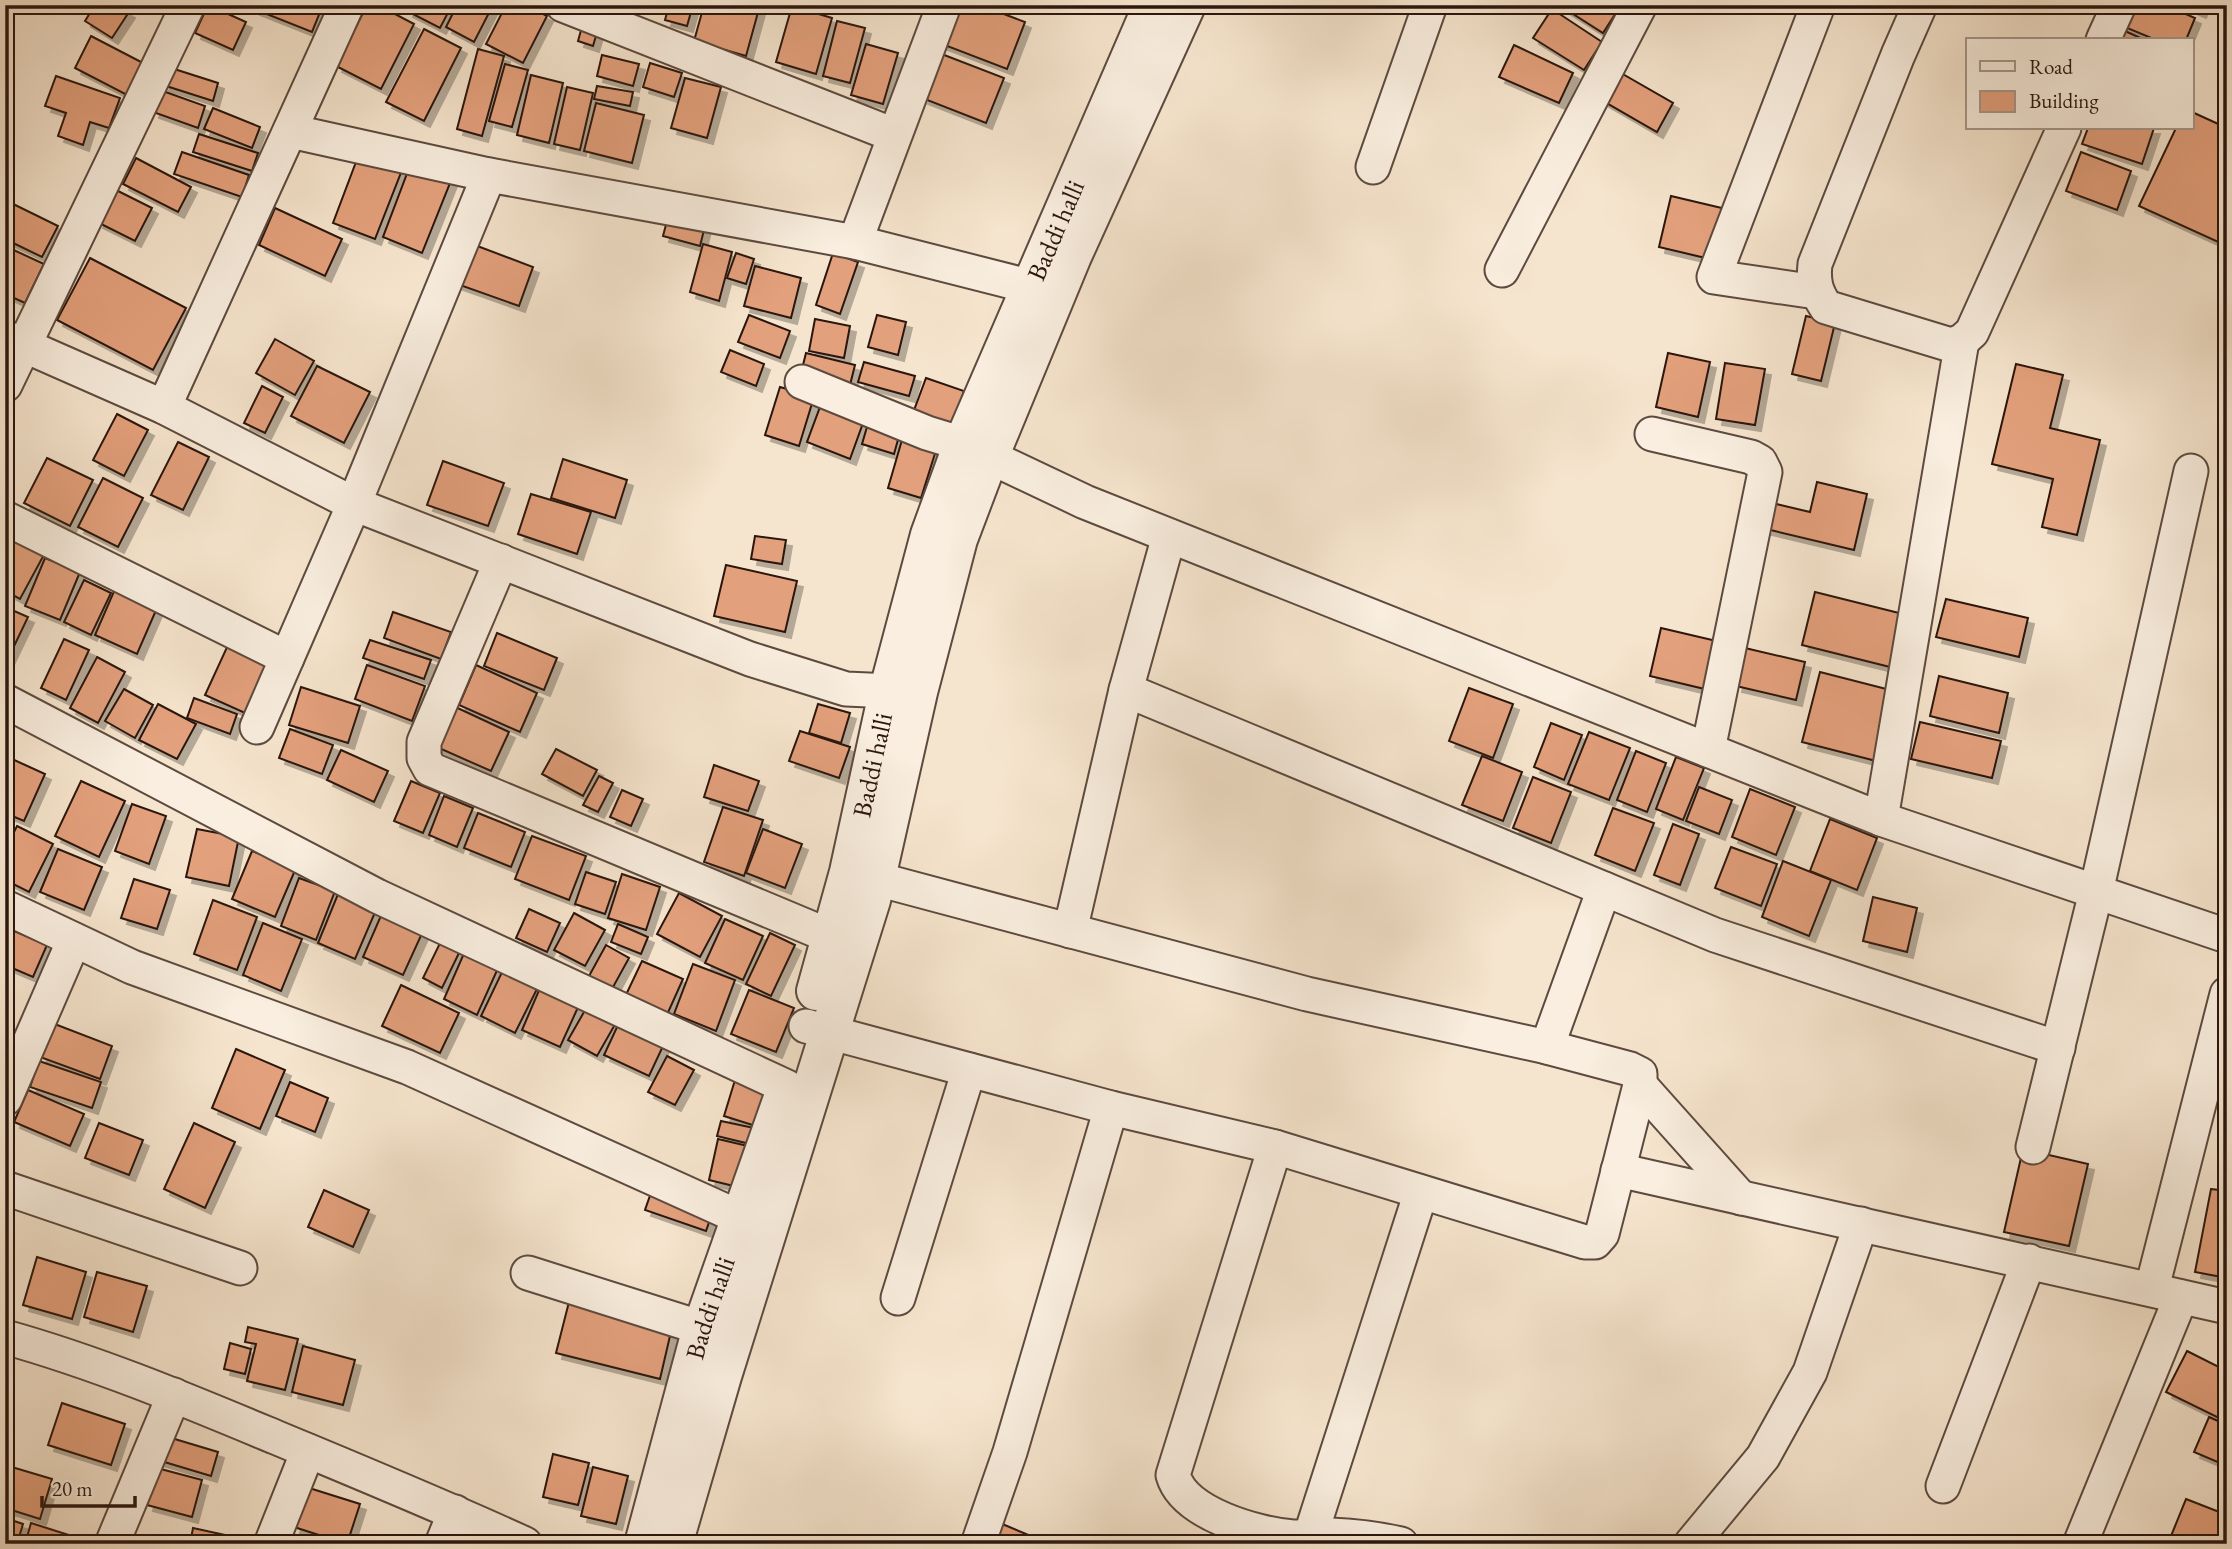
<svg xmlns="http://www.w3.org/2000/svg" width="2232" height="1549" font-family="'EB Garamond',serif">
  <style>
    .building { fill: #e3a07b; stroke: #2a160f; stroke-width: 2; filter: url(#shadow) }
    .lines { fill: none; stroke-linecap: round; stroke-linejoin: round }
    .minor-casing { stroke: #5d4a3f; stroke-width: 37 }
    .tertiary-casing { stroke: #5d4a3f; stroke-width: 42 }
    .minor { stroke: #f9eedf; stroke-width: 33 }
    .tertiary { stroke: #f9eedf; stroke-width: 38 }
    .labels { text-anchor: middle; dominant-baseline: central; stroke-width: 6; stroke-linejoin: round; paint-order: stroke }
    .street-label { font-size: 26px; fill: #2a160f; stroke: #f9eedf }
  </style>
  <defs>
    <filter id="shadow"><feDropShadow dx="6" dy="6" stdDeviation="0" flood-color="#0004"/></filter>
  </defs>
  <rect width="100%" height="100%" fill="#f6e5ce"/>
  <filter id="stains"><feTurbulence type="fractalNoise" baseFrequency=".00286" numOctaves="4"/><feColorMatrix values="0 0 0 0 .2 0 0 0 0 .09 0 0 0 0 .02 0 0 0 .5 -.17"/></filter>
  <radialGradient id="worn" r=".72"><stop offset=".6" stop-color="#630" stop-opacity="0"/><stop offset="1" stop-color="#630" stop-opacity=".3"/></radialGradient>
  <g class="building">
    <path d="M95,5h22l12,7 -17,26 -27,-17z"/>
    <path d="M208,5l38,17 -13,28 -38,-17z"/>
    <path d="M256,5h67l-11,27 -58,-23z"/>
    <path d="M367,5h11l36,19 -33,65 -45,-23z"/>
    <path d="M410,5h42l-12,23 -33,-17z"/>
    <path d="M457,5h36l-19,37 -28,-15z"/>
    <path d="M506,5h20l21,11 -24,47 -37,-19z"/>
    <path d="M669,5h24l-6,21 -22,-6z"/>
    <path d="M704,5h56l-14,51 -52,-15z"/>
    <path d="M948,5h32l45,17 -18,47 -73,-28z"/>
    <path d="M1559,5h62l-18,28z"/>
    <path d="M2128,5h37l30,13 -9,22h-30l-36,-15z"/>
    <path d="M2184,5h19l-3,7z"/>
    <path d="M792,6l40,12 -16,56 -40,-12z"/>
    <path d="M1552,9l50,33 -18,28 -51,-32z"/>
    <path d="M837,21l28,7 -15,55 -27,-7z"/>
    <path d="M583,23l15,6 -5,17 -15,-5z"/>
    <path d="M2116,27l29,13h-35z"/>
    <path d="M424,29l37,19 -37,73 -38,-19z"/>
    <path d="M91,36l52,27 -16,32 -52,-27z"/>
    <path d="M866,44l32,9 -15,51 -32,-9z"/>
    <path d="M1514,45l59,28 -14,30 -60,-26z"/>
    <path d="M478,49l26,7 -22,80 -25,-7z"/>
    <path d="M939,53l65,25 -18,45 -64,-25z"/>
    <path d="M602,55l37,9 -6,22 -36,-10z"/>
    <path d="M650,63l32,10 -8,24 -31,-10z"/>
    <path d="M505,64l23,6 -16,57 -23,-6z"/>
    <path d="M168,67l50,16 -5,18 -50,-16z"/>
    <path d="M1614,69l59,34 -16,29 -59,-34z"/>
    <path d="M531,75l32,8 -14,60 -32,-8z"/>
    <path d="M56,76l64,22 -11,30 -19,-6 -7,23 -25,-9 8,-23 -21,-7z"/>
    <path d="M685,78l36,9 -14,51 -36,-10z"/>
    <path d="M597,86l36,6 -3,14 -36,-7z"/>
    <path d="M567,87l26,6 -13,57 -26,-6z"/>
    <path d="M160,90l45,16 -7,22 -45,-16z"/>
    <path d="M596,103l48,12 -12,48 -48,-12z"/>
    <path d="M213,108l47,19 -8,21 -48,-19z"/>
    <path d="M2192,112l35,16v118l-88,-40 37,-78h16z"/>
    <path d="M2088,128h66l-12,36 -60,-20z"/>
    <path d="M199,134l59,19 -6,18 -59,-19z"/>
    <path d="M182,152l67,23 -7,22 -68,-23z"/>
    <path d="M2081,152l50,19 -14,39 -51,-19z"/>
    <path d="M359,154l43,16 -27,69 -42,-16z"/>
    <path d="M136,158l55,29 -13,25 -55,-28z"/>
    <path d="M411,163l41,15 -30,75 -39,-16z"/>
    <path d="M114,189l38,19 -17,33 -38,-19z"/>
    <path d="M1671,196l55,13 -12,51 -55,-13z"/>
    <path d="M5,200l53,26 -16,31 -37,-18z"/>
    <path d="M275,208l67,31 -17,37 -66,-31z"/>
    <path d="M669,213l37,9 -6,24 -37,-10z"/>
    <path d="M472,244l61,23 -14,39 -62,-22z"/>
    <path d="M703,244l29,8 -13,49 -29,-9z"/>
    <path d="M5,246l39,18 -19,39 -20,-9z"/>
    <path d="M736,253l18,6 -8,25 -19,-6z"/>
    <path d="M833,253l25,9 -18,52 -24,-9z"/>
    <path d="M90,258l96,50 -33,62 -96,-50z"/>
    <path d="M755,266l46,12 -10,40 -47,-12z"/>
    <path d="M749,315l41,16 -10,27 -42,-16z"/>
    <path d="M877,315l29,7 -8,33 -30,-8z"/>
    <path d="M1806,316l29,7 -14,58 -29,-7z"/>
    <path d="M815,319l35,7 -6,32 -35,-7z"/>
    <path d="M275,339l39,22 -19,34 -39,-22z"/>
    <path d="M730,350l34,14 -8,22 -35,-14z"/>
    <path d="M806,353l49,12 -5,20 -49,-12z"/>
    <path d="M1668,353l42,9 -12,55 -42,-10z"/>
    <path d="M864,362l51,14 -6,20 -51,-14z"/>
    <path d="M1725,363l40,6 -10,56 -39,-6z"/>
    <path d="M2016,364l47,11 -13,53 50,12 -23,95 -35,-8 11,-48 -61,-15z"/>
    <path d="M317,366l53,26 -26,51 -53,-27z"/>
    <path d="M926,378l38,13 -12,36 -39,-14z"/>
    <path d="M262,386l21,11 -18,36 -21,-10z"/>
    <path d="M780,387l34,10 -15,49 -34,-11z"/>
    <path d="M820,407l43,16 -13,36 -43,-17z"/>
    <path d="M117,414l31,16 -24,46 -31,-16z"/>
    <path d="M869,420l32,9 -7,25 -32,-10z"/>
    <path d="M904,433l34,11 -17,54 -33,-10z"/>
    <path d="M178,442l31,15 -26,53 -32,-15z"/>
    <path d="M47,458l46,22 -23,46 -46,-23z"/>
    <path d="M563,459l64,21 -12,38 -64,-20z"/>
    <path d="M443,461l61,22 -16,43 -61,-21z"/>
    <path d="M103,478l40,20 -25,49 -40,-20z"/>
    <path d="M1817,482l50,12 -13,56 -88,-21 6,-26 38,9z"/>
    <path d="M531,494l60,18 -14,42 -59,-20z"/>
    <path d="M11,533l35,18 -26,48 -15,-8v-47z"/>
    <path d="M755,536l31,4 -4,24 -31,-5z"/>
    <path d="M45,558l35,14 -20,48 -35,-14z"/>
    <path d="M726,565l71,16 -12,51 -71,-16z"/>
    <path d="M84,580l27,13 -20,42 -27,-13z"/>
    <path d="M115,589l42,19 -20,46 -42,-19z"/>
    <path d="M1815,592l96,24 -13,53 -96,-24z"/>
    <path d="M1946,599l82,19 -9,39 -83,-20z"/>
    <path d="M5,607l23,10 -23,48z"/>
    <path d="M393,612l58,20 -10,27 -57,-21z"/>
    <path d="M1661,628l64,15 -12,48 -63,-15z"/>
    <path d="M497,633l60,25 -13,32 -60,-24z"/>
    <path d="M64,639l25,11 -23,50 -25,-12z"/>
    <path d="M370,640l61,20 -7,19 -61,-21z"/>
    <path d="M228,645l40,19 -23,49 -40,-18z"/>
    <path d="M1745,648l60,14 -9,38 -60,-14z"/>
    <path d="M97,657l28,15 -27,51 -28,-15z"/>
    <path d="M367,665l58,21 -13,35 -57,-22z"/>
    <path d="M476,665l61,28 -17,39 -61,-27z"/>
    <path d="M1820,672l78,20 -18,70 -78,-20z"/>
    <path d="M1939,676l69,17 -9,40 -69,-17z"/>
    <path d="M301,687l59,19 -12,37 -59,-18z"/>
    <path d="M1469,688l44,16 -20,54 -44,-17z"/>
    <path d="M124,689l29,16 -18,33 -30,-17z"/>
    <path d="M194,698l43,16 -7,20 -43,-16z"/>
    <path d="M158,704l38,20 -19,35 -38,-19z"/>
    <path d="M449,704l60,28 -18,39 -61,-27z"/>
    <path d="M818,704l32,9 -9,30 -32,-10z"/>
    <path d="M1920,722l81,19 -9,37 -81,-19z"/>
    <path d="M1551,723l31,12 -18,45 -30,-13z"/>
    <path d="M290,729l43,16 -11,29 -43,-16z"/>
    <path d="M800,731l50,16 -11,31 -50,-17z"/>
    <path d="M1589,732l41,16 -21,52 -41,-16z"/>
    <path d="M556,749l41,21 -14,26 -41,-22z"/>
    <path d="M341,750l47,21 -14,31 -47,-22z"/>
    <path d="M1636,751l30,12 -19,49 -30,-12z"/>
    <path d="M1482,756l40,16 -19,49 -41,-16z"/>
    <path d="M1676,757l28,11 -21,52 -27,-11z"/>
    <path d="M12,759l33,15 -21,47 -19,-8v-37z"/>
    <path d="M714,765l45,16 -11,30 -44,-14z"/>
    <path d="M599,776l14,7 -15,29 -15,-7z"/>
    <path d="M1533,777l38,15 -20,51 -38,-15z"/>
    <path d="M81,781l44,20 -26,56 -44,-21z"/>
    <path d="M411,781l29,12 -17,40 -29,-12z"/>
    <path d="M1699,787l33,13 -13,34 -33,-13z"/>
    <path d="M1750,789l45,18 -19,48 -44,-18z"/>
    <path d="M622,790l21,9 -12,27 -21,-9z"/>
    <path d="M444,796l29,12 -16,39 -28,-12z"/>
    <path d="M132,804l34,12 -17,48 -34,-13z"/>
    <path d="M723,807l40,13 -19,56 -40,-14z"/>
    <path d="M1613,808l41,15 -19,48 -40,-16z"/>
    <path d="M478,813l47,19 -14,35 -47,-19z"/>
    <path d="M1830,819l47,19 -20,52 -47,-19z"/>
    <path d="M1673,824l26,10 -19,51 -26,-10z"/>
    <path d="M17,826l36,18 -24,48 -24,-12v-30z"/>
    <path d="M197,829l42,8 -10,49 -43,-9z"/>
    <path d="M763,829l39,15 -17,44 -39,-15z"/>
    <path d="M532,836l54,20 -17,44 -54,-21z"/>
    <path d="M1731,847l46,17 -16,42 -46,-18z"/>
    <path d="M58,849l44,18 -18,43 -44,-18z"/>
    <path d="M252,851l44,17 -21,49 -43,-18z"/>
    <path d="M1783,861l48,19 -22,56 -47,-19z"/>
    <path d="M586,872l30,10 -11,32 -30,-10z"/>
    <path d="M622,874l38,13 -14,43 -38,-12z"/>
    <path d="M299,878l36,13 -19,49 -35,-14z"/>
    <path d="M134,879l36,11 -13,39 -36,-11z"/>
    <path d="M679,893l43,23 -22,41 -43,-23z"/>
    <path d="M338,894l38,16 -21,49 -37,-16z"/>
    <path d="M1873,897l44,11 -10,44 -44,-11z"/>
    <path d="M213,900l44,17 -20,53 -43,-16z"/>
    <path d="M529,909l31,14 -13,29 -31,-14z"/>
    <path d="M383,911l41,18 -21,46 -40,-18z"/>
    <path d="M574,913l31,17 -20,36 -31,-16z"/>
    <path d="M725,919l38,17 -20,44 -38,-17z"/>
    <path d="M263,923l39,16 -21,52 -38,-16z"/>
    <path d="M618,924l30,13 -7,17 -30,-12z"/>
    <path d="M5,927l42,18 -14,32 -28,-12z"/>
    <path d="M770,933l25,12 -24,51 -25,-12z"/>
    <path d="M441,941l19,10 -18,37 -19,-10z"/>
    <path d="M606,945l23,13 -17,31 -23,-13z"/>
    <path d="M465,951l34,15 -22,49 -33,-16z"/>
    <path d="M642,961l41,18 -17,38 -42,-18z"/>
    <path d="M693,964l42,16 -19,51 -42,-17z"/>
    <path d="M503,970l35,17 -23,46 -34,-17z"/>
    <path d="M401,985l58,28 -19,40 -58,-27z"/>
    <path d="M540,988l39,17 -19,42 -38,-17z"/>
    <path d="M749,990l45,18 -18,44 -45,-18z"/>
    <path d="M588,1005l29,16 -20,35 -29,-16z"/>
    <path d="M52,1023l60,23 -12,33 -60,-22z"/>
    <path d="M618,1025l45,21 -14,30 -45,-21z"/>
    <path d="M236,1049l49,21 -25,59 -48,-21z"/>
    <path d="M667,1056l27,14 -19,35 -27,-13z"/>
    <path d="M39,1061l62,21 -9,26 -62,-21z"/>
    <path d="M735,1080l38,12 -11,36 -38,-12z"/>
    <path d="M290,1082l38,16 -13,34 -39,-16z"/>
    <path d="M28,1090l56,24 -14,32 -56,-24z"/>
    <path d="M721,1121l33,7 -4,16 -33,-8z"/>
    <path d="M99,1123l44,17 -14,35 -44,-17z"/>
    <path d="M194,1123l41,19 -30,66 -41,-19z"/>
    <path d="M718,1139l34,8 -10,41 -33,-8z"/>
    <path d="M2023,1149l65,15 -19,82 -65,-14z"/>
    <path d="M653,1187l61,21 -8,23 -61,-21z"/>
    <path d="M2211,1189l16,2v87l-32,-6z"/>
    <path d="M324,1190l45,20 -16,37 -45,-20z"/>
    <path d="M37,1257l49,15 -14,47 -49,-14z"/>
    <path d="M97,1272l50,14 -14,46 -49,-15z"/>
    <path d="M570,1298l103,25 -13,56 -104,-26z"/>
    <path d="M248,1327l50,12 -13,51 -38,-9 9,-37 -11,-2z"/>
    <path d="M230,1343l21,6 -6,25 -21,-5z"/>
    <path d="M303,1346l52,14 -12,45 -51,-13z"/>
    <path d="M2187,1351l40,20v38l-6,10 -55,-27z"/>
    <path d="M62,1403l63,21 -14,41 -63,-20z"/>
    <path d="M2209,1417l18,8v41l-33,-14z"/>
    <path d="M158,1434l60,18 -7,24 -60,-18z"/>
    <path d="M553,1454l36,9 -11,42 -35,-8z"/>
    <path d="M5,1465l47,14 -12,40 -35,-11z"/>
    <path d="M593,1467l35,9 -12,48 -35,-8z"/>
    <path d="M157,1468l45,12 -10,37 -45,-12z"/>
    <path d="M306,1487l54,17 -13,40 -53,-17z"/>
    <path d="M2186,1499l41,16v29h-37l-19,-8z"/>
    <path d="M5,1518l18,6 -6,20h-12z"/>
    <path d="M31,1523l60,19 -1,2h-65z"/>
    <path d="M1000,1523l45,19v2h-54z"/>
    <path d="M193,1528l64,14v2h-67z"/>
    <path d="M295,1537l17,7h-20z"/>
  </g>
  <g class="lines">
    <defs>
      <g id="minor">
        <path d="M563,5l331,130"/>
        <path d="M1920,5l-22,50 -83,209c-2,18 1,28 11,43l125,38 11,-4 10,-9 92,-204"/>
        <path d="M2103,40l16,-35"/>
        <path d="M290,131l199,44 366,67 177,45"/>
        <path d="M1373,167l57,-162"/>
        <path d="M855,242l89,-237"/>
        <path d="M1502,270l138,-265"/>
        <path d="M1816,292l-102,-15 104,-272"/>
        <path d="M5,337l159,70 190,97 396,155 96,30 68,3"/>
        <path d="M802,382l125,51 36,11 122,58 796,317 346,117"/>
        <path d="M5,385l183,-380"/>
        <path d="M164,407l183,-402"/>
        <path d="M1652,434l99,23 9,5 5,10 -57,278"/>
        <path d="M5,518l282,140"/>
        <path d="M501,561l-77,181v16l6,11 402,168"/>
        <path d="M1126,690l589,245 343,113"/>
        <path d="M5,701l372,195 410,191"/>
        <path d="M257,727l97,-223 135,-329"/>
        <path d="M1881,819l81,-478"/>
        <path d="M5,907l127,60 275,100 332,150"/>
        <path d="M1070,931l56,-241 43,-154"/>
        <path d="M806,1026l305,82 164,39 310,95h10l7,-8 38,-149v-11l-10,-5 -83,-22 -240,-53 -430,-115"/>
        <path d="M1547,1047l57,-158"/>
        <path d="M1640,1085l101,113"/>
        <path d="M5,1099l69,-159"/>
        <path d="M1275,1147l-102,328c11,39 84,59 120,62 13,0 25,-2 38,-2 23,1 48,4 70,9"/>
        <path d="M2033,1147l63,-255 95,-421"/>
        <path d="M1618,1170l609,137"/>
        <path d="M5,1188l235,80"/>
        <path d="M528,1273l174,55"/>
        <path d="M2152,1288l75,-294"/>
        <path d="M898,1298l71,-228"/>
        <path d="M5,1337c93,26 181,63 270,100 84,35 167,69 250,107"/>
        <path d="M1943,1486l86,-225"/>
        <path d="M1310,1537l111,-345"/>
        <path d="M112,1544l62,-149"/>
        <path d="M271,1544l37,-93"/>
        <path d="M442,1544l13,-32"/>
        <path d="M978,1544l32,-92 101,-344"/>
        <path d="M1691,1544l72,-87 47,-85 51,-148"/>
        <path d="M2080,1544l101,-247"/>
      </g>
      <g id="tertiary">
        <path id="s1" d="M816,991l33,-119 39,-179 42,-158 33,-91 190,-439"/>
        <path id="s2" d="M644,1544l58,-216 81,-230"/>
        <path d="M673,1544l49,-168 149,-476 47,-208 40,-153 31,-82 83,-201 114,-251"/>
      </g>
    </defs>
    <use href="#minor" class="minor-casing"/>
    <use href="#tertiary" class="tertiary-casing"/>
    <use href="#minor" class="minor"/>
    <use href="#tertiary" class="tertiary"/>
  </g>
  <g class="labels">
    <g class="street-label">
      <text stroke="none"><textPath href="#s1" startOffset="800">Baddi halli</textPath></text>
      <text stroke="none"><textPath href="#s1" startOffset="233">Baddi halli</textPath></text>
      <text stroke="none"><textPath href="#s2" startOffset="245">Baddi halli</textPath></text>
    </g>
  </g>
  <rect width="2232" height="1549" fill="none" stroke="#f6e5ce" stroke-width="28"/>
  <rect x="7" y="7" width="2218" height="1535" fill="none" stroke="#2a160f" stroke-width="3.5"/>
  <rect x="14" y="14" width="2204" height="1521" fill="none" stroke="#2a160f" stroke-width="2"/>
  <rect x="1966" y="38" width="228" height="91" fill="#f9eedf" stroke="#a6988c" stroke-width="2"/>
  <rect x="1980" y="61" width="35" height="10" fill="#f9eedf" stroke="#a6988c" stroke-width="2"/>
  <text x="2029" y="74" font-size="21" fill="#2a160f">Road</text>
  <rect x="1980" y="91" width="35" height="21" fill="#e3a07b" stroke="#a6988c" stroke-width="2"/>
  <text x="2029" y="108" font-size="21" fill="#2a160f">Building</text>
  <path d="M42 1496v10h93v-10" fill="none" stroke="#2a160f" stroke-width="3.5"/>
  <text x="52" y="1496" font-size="21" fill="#2a160f" stroke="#f9eedf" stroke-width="5" paint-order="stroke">20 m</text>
  <rect width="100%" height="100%" filter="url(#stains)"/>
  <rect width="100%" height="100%" fill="url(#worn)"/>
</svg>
